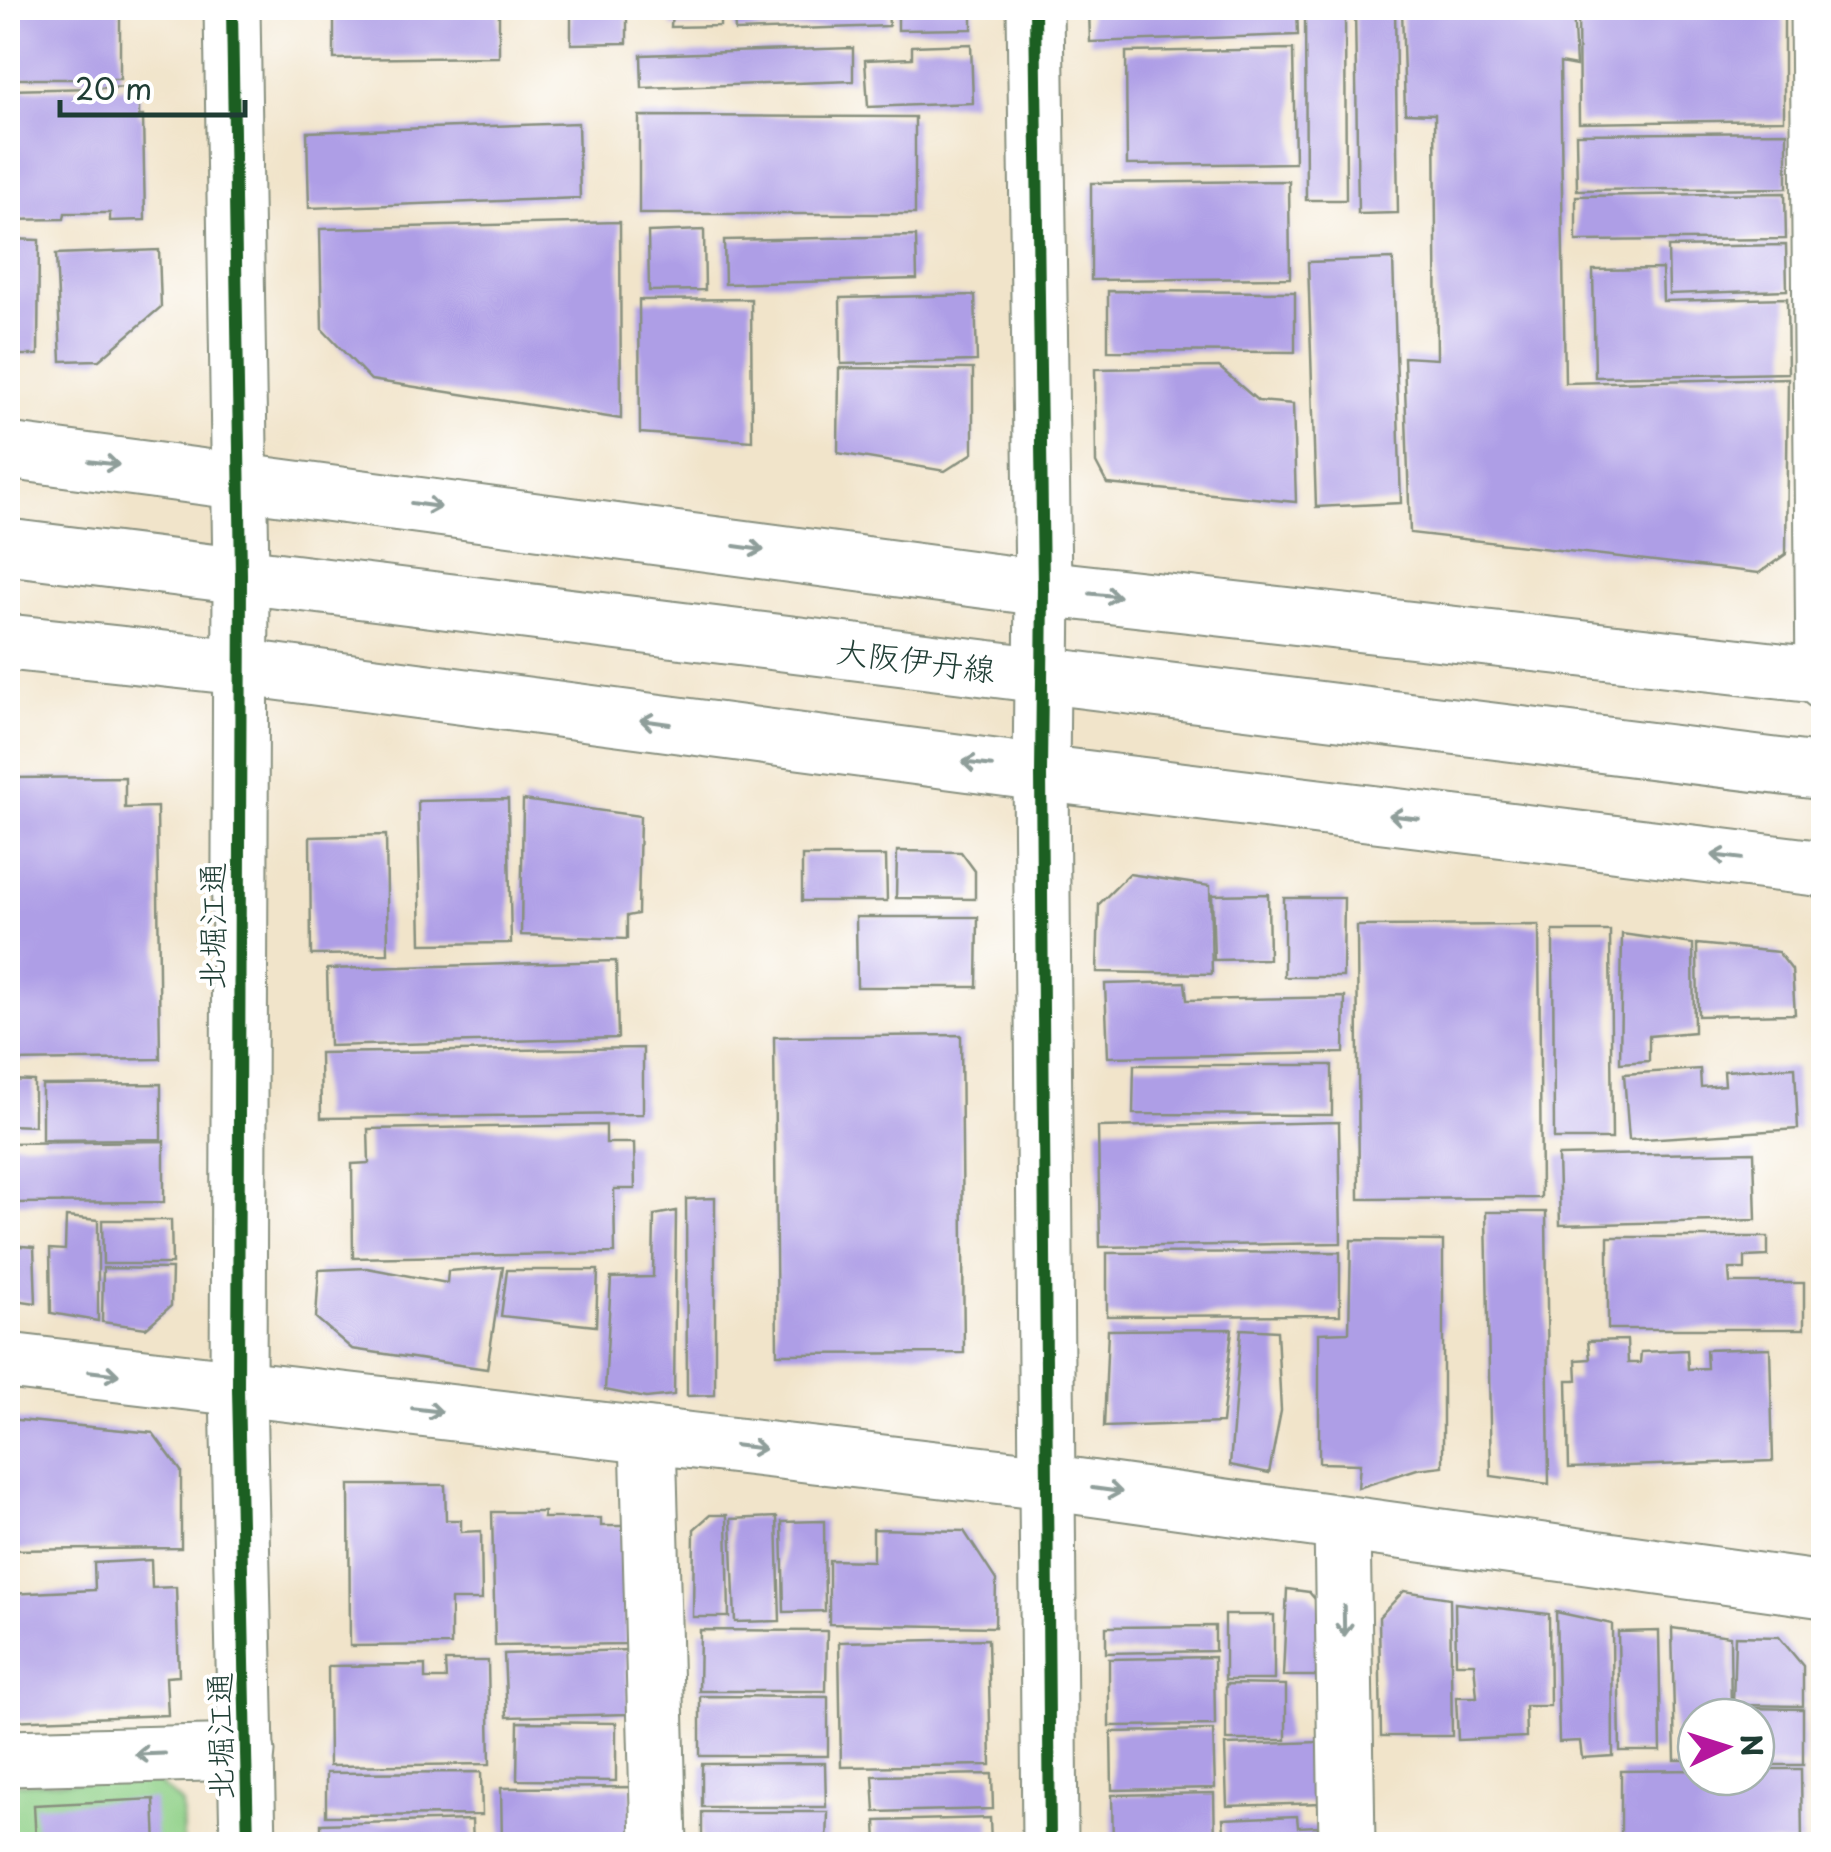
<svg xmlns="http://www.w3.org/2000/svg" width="1831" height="1852" font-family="'Playpen Sans','Klee One',sans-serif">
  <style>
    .green { fill: #8fd087; stroke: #57865e; stroke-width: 2.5 }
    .building { fill: #ae9ee6 }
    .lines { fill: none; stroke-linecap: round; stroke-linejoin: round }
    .street-casing { stroke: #88907f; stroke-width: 59 }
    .secondary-casing { stroke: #88907f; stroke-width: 59 }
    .primary-casing { stroke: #88907f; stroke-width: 59 }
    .street { stroke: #fff; stroke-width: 55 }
    .secondary { stroke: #fff; stroke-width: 55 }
    .primary { stroke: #fff; stroke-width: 55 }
    .cycleway-casing { stroke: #fff; stroke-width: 19 }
    .cycleway { stroke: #1b5e20; stroke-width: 12 }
    .oneway { stroke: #8f9e9a }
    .labels { text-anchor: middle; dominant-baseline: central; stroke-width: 8; stroke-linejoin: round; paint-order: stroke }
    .street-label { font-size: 32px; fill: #1f3d34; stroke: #fff }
  </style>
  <rect width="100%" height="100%" fill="#fff"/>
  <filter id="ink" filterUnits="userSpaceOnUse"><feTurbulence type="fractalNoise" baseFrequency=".01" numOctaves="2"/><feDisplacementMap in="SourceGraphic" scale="20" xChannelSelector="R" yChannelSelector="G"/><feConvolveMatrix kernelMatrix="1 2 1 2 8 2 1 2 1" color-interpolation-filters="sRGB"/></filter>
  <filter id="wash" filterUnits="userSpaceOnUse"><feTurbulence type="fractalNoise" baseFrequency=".0048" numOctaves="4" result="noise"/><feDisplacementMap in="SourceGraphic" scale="40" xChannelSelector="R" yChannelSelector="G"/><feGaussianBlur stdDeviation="2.25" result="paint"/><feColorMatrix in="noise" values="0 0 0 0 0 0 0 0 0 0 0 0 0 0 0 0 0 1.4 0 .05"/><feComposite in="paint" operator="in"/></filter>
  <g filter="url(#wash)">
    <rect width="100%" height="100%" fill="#f1e4ca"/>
    <path class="green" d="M153,1778l29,26 1,40h-175v-60z"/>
    <g id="blocks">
      <g class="building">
        <rect x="8" y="8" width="112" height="71"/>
        <path d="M334,8h165v49l-165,2z"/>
        <path d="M571,8h56v35l-56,1z"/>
        <path d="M672,8h48v18l-49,1z"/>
        <path d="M734,8h154l1,18 -154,5z"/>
        <path d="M898,8h74v21l-74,1z"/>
        <path d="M1089,8h208l1,27 -208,7z"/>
        <path d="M1305,8h40l1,192h-40z"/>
        <path d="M1355,8h40l3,205 -40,1z"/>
        <path d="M1402,8h171l3,58 -16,-3 5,320 223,-5 -2,176 -27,19 -349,-40 -6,-176 33,2 -2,-245 -30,-1z"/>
        <path d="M1578,8h203l3,3v109l-205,3z"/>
        <path d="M971,44l2,59 -105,4 -3,-47 47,-2v-12z"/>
        <path d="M853,48v33l-211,7 -1,-33z"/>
        <path d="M1293,49l2,114 -168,2 -1,-113z"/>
        <path d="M139,87v29h4l2,104 -35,1v-8h-45l-1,6 -56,1v-130z"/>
        <path d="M639,116l276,1v97h-276z"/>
        <path d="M578,123l2,75 -271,10 -2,-76z"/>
        <path d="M1787,132v56l-210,2 -1,-56z"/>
        <path d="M1289,181l1,97 -199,2v-97z"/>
        <path d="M1785,193l1,46 -210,2v-45z"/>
        <path d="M620,222l1,197 -250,-39 -49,-51 -2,-100z"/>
        <path d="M704,230l1,60 -56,1 -1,-59z"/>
        <path d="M916,236l1,43 -192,5 -1,-44z"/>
        <path d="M8,239l31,1 -1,115h-30z"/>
        <path d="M1786,245l1,45 -118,4 -1,-47z"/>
        <path d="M159,250l2,57 -62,53 -38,1 -5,-107z"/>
        <path d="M1393,259l8,244 -85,4 -8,-245z"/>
        <path d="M1662,269l1,32 124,-3 1,75 -193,4 -2,-107z"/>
        <path d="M1108,291l187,1v60l-187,-1z"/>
        <path d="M975,295l2,66 -136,3 -1,-66z"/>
        <path d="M751,299l1,142 -112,-8 -1,-133z"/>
        <path d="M1219,367l39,34 35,3 3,98 -189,-18 -11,-21 -1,-94z"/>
        <path d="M839,368l134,1v84l-28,18 -107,-18z"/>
        <path d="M125,777v31l32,-1 3,252 -152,2v-283z"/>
        <path d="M508,799l3,144 -90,1 -3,-143z"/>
        <path d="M523,800l117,16 -2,98 -11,2v23l-106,-4z"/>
        <path d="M386,835l2,119 -77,1 -1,-118z"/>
        <path d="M897,851l64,1 14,19v28l-79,-1z"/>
        <path d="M802,856h84l1,45h-85z"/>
        <path d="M1129,874l81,12 2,88 -115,-2 2,-68z"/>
        <path d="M1268,894l1,65 -55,1 -2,-65z"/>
        <path d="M1284,898h60l-1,79h-59z"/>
        <path d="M856,917h122l-1,70h-120z"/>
        <path d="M1539,925l2,273 -182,1 -2,-273z"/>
        <path d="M1553,931h57l2,208h-58z"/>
        <path d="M1622,934l71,10 1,88 -45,4v25l-29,2z"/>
        <path d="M1697,944l81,8 14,18 3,44 -97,2z"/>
        <path d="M616,961l2,77 -289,8 -2,-77z"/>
        <path d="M1185,982l2,18 158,-3 -1,56 -236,4 -3,-73z"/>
        <path d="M961,1035l3,318 -187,1 -3,-317z"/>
        <path d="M643,1048v66l-322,4 -1,-65z"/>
        <path d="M1134,1065h198v50l-199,-1z"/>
        <path d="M1795,1067l3,62 -169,11 -5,-66 76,-5 1,18 24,-2 -1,-14z"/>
        <path d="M8,1080l26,1v45l-26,-1z"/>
        <path d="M161,1084v55l-119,1v-55z"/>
        <path d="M1339,1122l2,121 -241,4 -2,-120z"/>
        <path d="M606,1125v18h28l1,46h-21l1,64 -262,5 -1,-94 17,-1 -1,-34z"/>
        <path d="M164,1141v61l-156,1v-60z"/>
        <path d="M1754,1152l2,68 -196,5 -2,-69z"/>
        <path d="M715,1198v197l-28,1 -1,-197z"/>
        <path d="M676,1211l-2,184 -28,3 -41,-8 6,-112 42,-1 1,-62z"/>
        <path d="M1486,1212h60l3,272 -58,-8z"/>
        <path d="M66,1217l32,3v101l-47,-8 -1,-64 15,1z"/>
        <path d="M102,1220h69l1,44h-69z"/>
        <path d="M1608,1237h160v19l-23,1v12h-16l1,14h74v46h-196z"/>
        <path d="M1351,1240l92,1v225l-26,3 -59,19 2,-24 -41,-1v-130l30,-1z"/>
        <path d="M8,1245l26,2 2,56 -28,-4z"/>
        <path d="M1340,1252v63l-233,1v-63z"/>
        <path d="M503,1267l-16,102 -135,-20 -36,-31 3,-48 48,-2 80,15 1,-12z"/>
        <path d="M103,1268l69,1 -1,37 -25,22 -44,-6z"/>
        <path d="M507,1270h91l-2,56 -95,-10z"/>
        <path d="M1232,1329l-10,94 -118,4 4,-97z"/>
        <path d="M1241,1329l36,2 4,80 -12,62 -39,-8z"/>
        <path d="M1627,1340l1,23h12l1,-11 46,-2 1,19 19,-1 -1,-18 64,-2 3,113 -204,7 -2,-88h10l-1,-20 14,-1 -2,-18z"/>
        <path d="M8,1419l145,14 28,38v77l-173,2z"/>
        <path d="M349,1485h96l1,35h15v12l20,-1 1,69h-31v45l-101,1z"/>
        <path d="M492,1512h52l-1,6h58v8h23l2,118 -131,2z"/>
        <path d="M710,1515h17l2,102h-36l1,-88z"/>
        <path d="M777,1517l3,104 -45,1 -4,-103z"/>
        <path d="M824,1521l1,90 -41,1 -2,-90z"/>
        <path d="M873,1529l91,2 32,49 -1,47 -166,-3v-64l44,1z"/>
        <path d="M151,1560l1,28 24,-1 3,89 -13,1 2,38 -160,6v-127l87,-4 -1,-27z"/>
        <path d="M1287,1589l22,3 17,20v64h-43z"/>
        <path d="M1404,1591l46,7 2,138h-71l-2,-119z"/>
        <path d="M1455,1603l94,11 1,92h-25l1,31 -68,3 -2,-43h21l-3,-34h-18z"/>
        <path d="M1556,1612l56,12 1,132 -31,2 -2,-17 -21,1z"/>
        <rect x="1225" y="1615" width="49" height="65"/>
        <path d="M1215,1626v25l-109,2v-26z"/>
        <path d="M1672,1628l58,8 1,81h-35v43h-21z"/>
        <path d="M700,1630l127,1 -1,60h-127z"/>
        <path d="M1659,1631l2,120h-41l-2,-119z"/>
        <path d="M1735,1636l44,1 24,29v40l-70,-1z"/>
        <path d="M988,1639l3,126 -150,2 -2,-125z"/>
        <path d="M627,1650l2,64 -122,3 -3,-63z"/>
        <path d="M1214,1657l1,68 -106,1v-67z"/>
        <path d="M445,1661h43l2,103 -161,2 -1,-100 97,-1v14h21z"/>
        <path d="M1226,1684l60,1v55h-60z"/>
        <path d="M700,1696l128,1v59h-128z"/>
        <path d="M1741,1708l62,1v56h-47v-48h-15z"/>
        <path d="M518,1722l98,1v58l-99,-1z"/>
        <path d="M1213,1730l2,58 -103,2 -1,-58z"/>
        <path d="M1321,1742l1,61 -95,3 -2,-61z"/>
        <path d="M825,1763l1,44h-124v-43z"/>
        <path d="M1756,1769h45l1,75h-181v-73l75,-1v7h60z"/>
        <path d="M481,1772l1,43 -156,1v-43z"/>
        <path d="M992,1774l1,35 -118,3 -2,-36z"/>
        <path d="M632,1787v57h-130l-1,-56z"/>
        <path d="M1214,1793l1,51h-102l-1,-49z"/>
        <path d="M154,1799l2,45h-120l-2,-39z"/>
        <path d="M702,1812h126l-1,32h-125z"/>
        <path d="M1297,1816l1,11 20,-1 1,18h-94l-2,-25z"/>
        <path d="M990,1818l1,26h-114l-1,-23z"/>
        <path d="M472,1820l1,24h-152v-20z"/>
      </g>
    </g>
  </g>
  <g filter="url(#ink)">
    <use href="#blocks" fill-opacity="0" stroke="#88907f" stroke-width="2.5"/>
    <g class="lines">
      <defs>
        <g id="street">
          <path d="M1818,8l6,674"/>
          <path d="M8,451l1035,137 781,88"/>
          <path d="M8,642l231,25 802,106 783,96"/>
          <path d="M8,1361l1038,121 778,108"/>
          <path d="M648,1436l11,408"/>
          <path d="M1342,1524l5,320"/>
          <path d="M8,1758l239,-6"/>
        </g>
        <g id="secondary">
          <path d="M232,8l9,566 -3,815 10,455"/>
          <path d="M1035,8l8,580 -2,185 9,1071"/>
        </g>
        <path id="primary" d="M8,547l1816,225"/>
      </defs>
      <use href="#street" class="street-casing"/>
      <use href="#secondary" class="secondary-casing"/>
      <use href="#primary" class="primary-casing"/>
      <use href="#street" class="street"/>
      <use href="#secondary" class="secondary"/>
      <use href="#primary" class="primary"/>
      <defs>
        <g id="cycleway">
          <path d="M232,8l9,566 -3,815 10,455"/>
          <path d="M1035,8l8,580 -2,185 9,1071"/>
        </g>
      </defs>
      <use href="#cycleway" class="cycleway-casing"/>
      <use href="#cycleway" class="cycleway"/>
    </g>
    <defs><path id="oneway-shaft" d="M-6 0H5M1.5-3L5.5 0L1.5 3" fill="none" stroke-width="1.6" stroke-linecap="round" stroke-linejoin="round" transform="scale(2.5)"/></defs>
    <g class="oneway">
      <use href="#oneway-shaft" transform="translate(104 463) rotate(7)"/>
      <use href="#oneway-shaft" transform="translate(426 505) rotate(8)"/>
      <use href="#oneway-shaft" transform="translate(749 548) rotate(8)"/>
      <use href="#oneway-shaft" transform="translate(1105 595) rotate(6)"/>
      <use href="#oneway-shaft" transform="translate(655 722) rotate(-172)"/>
      <use href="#oneway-shaft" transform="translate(977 764) rotate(-173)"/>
      <use href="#oneway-shaft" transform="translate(1404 817) rotate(-173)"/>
      <use href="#oneway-shaft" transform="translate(1727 857) rotate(-173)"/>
      <use href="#oneway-shaft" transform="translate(104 1373) rotate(7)"/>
      <use href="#oneway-shaft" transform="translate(427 1410) rotate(7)"/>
      <use href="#oneway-shaft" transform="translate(750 1447) rotate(7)"/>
      <use href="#oneway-shaft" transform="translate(1107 1490) rotate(8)"/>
      <use href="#oneway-shaft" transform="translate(1344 1621) rotate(89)"/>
      <use href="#oneway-shaft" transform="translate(150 1754) rotate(178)"/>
    </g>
  </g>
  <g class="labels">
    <g class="street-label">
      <text transform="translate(916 659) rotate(7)">大阪伊丹線</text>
      <text transform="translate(211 926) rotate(-90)">北堀江通</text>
      <text transform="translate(219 1736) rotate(-91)">北堀江通</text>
    </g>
  </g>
  <rect width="1831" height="1852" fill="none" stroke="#fff" stroke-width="40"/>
  <g transform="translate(1726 1747) rotate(86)"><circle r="48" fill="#ffffff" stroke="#a5b1ae" stroke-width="2.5"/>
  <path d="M0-8L18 38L0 25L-18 38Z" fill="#b5179e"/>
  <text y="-15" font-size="28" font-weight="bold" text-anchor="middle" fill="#1f3d34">N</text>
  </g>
  <path d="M60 100v15h185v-15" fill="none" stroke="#1f3d34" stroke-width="5"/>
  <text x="75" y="100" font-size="30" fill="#1f3d34" stroke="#ffffff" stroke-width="8" paint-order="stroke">20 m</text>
</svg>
